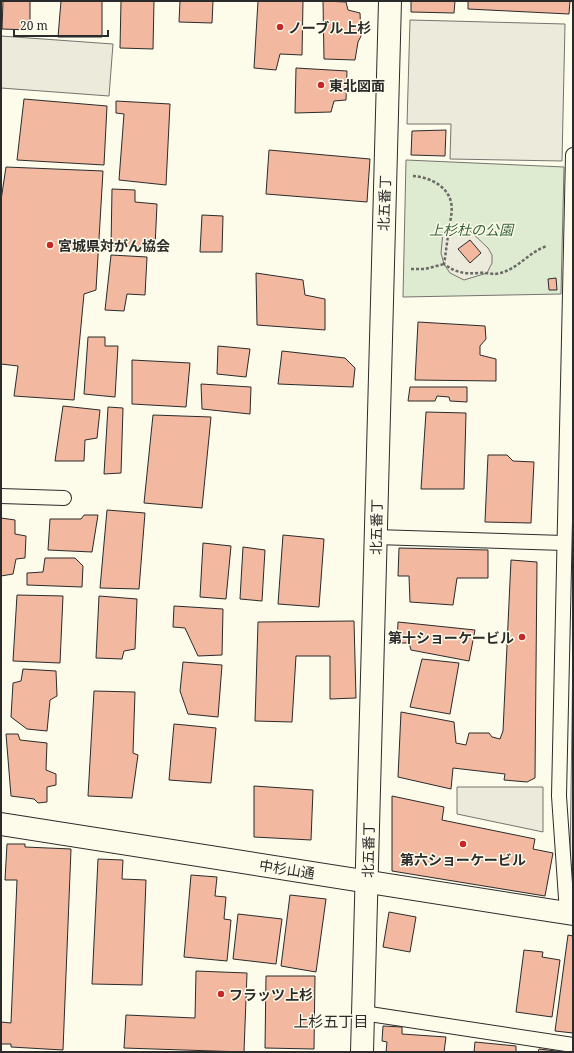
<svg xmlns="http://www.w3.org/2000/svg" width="574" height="1053" font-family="'Noto Serif','Noto Sans JP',serif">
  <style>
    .green { fill: #deebd1; stroke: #74746e }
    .parking { fill: #eceadb; stroke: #74746e }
    .building { fill: #f2b8a0; stroke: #2b2b2b }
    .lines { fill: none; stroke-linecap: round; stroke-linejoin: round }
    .lane-casing { stroke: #2b2b2b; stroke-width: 16 }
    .street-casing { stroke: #2b2b2b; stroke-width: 24 }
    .path { stroke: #6a6964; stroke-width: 2.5; stroke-dasharray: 3 2; stroke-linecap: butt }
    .lane { stroke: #fdfbea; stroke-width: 14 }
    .street { stroke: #fdfbea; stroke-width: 22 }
    .poi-dot { fill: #c62828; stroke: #fdfbea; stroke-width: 1.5 }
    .labels { text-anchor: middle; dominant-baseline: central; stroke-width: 3; stroke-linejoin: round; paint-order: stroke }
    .poi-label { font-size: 14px; font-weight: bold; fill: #2b2b2b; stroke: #fdfbea; text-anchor: start }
    .street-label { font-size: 14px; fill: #2b2b2b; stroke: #fdfbea }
    .park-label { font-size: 14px; font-style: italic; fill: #34623c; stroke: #fdfbea }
    .neighbourhood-label { font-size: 15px; fill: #2b2b2b; stroke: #fdfbea }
  </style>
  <rect width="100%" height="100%" fill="#fdfbea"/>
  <path class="green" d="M406,160l158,7 -3,127 -158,3z"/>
  <g class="parking">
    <path d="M410,20l155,4 -3,137 -112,-2 1,-35h-44z"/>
    <path d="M1,36l112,8 -4,52 -108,-8z"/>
    <path d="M449,227l20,3 19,18 4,7v8l-5,10 -23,7 -14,-7 -6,-9 -3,-11 2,-21z"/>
    <path d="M573,649v216h-3z"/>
    <path d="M457,787h86v45l-86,-18z"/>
  </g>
  <g class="building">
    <path d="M3,1h27v29l-28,-1z"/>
    <path d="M61,1h41v36h-44z"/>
    <path d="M121,1h33l-1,48 -33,-1z"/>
    <path d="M180,1h33l-1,22 -33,-1z"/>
    <path d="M258,1h45l-1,54 -22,-1 -4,16 -22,-2z"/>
    <path d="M323,1l23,1 2,8 12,3 1,23 -3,6 -3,18 -31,-1z"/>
    <path d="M411,1h44l-1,12 -43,-1z"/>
    <path d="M468,1h102l-1,13 -101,-5z"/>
    <path d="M296,68l51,3 -1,29 -12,1 -3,11 -36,1z"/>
    <path d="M24,99l83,7 -3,59 -87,-5z"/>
    <path d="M116,101l54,3 -4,81 -47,-5 5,-66 -8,-1z"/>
    <path d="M446,130l-1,26 -34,-1 1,-24z"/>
    <path d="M269,150l101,9 -3,43 -101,-8z"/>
    <path d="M6,167l97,4 -7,119 -12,4 -10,106 -60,-4 4,-30 -17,-2v-164z"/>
    <path d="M112,189l23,1v12l22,2 -2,43 -44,-1z"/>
    <path d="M202,215l21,1 -1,36h-22z"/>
    <path d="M470,240l11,13 -11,10 -12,-14z"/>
    <path d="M111,255l36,2 -2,38 -18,-1 -3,17 -19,-1z"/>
    <path d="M256,273l47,7 2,15 20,4v31l-68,-5z"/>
    <path d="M556,278l1,12h-8l-1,-11z"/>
    <path d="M418,322l67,4 1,13 -6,7v9l16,4v22l-81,-1z"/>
    <path d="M88,337h17v9h13l-3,51 -31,-3z"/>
    <path d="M218,346l32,3 -4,28 -29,-3z"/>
    <path d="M282,351l63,7 10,10 -2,19 -75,-3z"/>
    <path d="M132,360l58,3 -4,44 -54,-3z"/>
    <path d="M201,384l50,3 -1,27 -48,-5z"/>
    <path d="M410,387h57v15l-17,-1 -1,-4 -12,-1 -2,5h-27z"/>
    <path d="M63,406l37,4 -3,28 -12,2 -1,21h-29z"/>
    <path d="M108,407l15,1 -2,65 -17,1z"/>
    <path d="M426,412l40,1 -2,76h-43z"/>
    <path d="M153,415l58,2 -9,91 -58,-5z"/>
    <path d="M488,455h19l6,6 21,1 -3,61 -46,-1z"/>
    <path d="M107,510l38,3 -6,76 -39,-1z"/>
    <path d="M84,515h14l-6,37 -44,-2 2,-31h31z"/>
    <path d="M1,518l14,2v14l11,2 -1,22 -9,1 -3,15 -12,2z"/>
    <path d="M283,535l41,4 -5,68 -41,-3z"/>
    <path d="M203,543l28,3 -5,53 -26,-2z"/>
    <path d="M243,547l22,3 -3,51 -22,-2z"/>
    <path d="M399,548l89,2v28h-31l-4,27 -43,-3 -1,-26h-11z"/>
    <path d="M45,558h30l8,8 -1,21 -55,-2v-12l16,-1z"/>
    <path d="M511,560l26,2 -2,216 -8,4 -23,-2 1,-6 -52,-6 -2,21 -53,-12 3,-65 53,10 2,21 10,2 3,-12h20l3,4 8,2 3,-8z"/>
    <path d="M17,595l46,1 -3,67 -47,-2z"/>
    <path d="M99,596l38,3 -2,50 -11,2 -2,8 -26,-1z"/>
    <path d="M174,606l49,3 -1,46 -24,1 -13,-28 -12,-1z"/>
    <path d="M354,621l2,77 -26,1v-43h-34l-4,66 -37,-1 3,-99z"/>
    <path d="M398,622l77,8 -6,31 -58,-11 -2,-7h-12z"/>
    <path d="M422,659l37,4 -9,51 -40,-7z"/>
    <path d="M183,662l39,3 -4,52 -30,-3 -8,-23z"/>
    <path d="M23,669l33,2 1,25 -7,4 -3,31 -20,-2 -16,-12 2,-34 8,-2z"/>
    <path d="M94,691l41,1 -2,61 5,2 -6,43 -44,-2z"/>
    <path d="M174,724l42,4 -5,55 -42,-3z"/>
    <path d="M6,734h12l2,6 27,3 -1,27 10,4v11l-9,2v15l-9,1 -4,-4 -23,-3z"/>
    <path d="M254,786l59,4 -2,50 -57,-3z"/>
    <path d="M392,796l52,11 -2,13 93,19 -2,10 20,4 -8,43 -153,-25z"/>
    <path d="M7,844h18v3l46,2 -8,201 -52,-3v-3h-10v-22l10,1 6,-143h-12z"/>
    <path d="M98,859l25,1 -1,19 24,1 -4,105 -50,-1z"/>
    <path d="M191,875l26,2 -2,19 11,1 -2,22 7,1 -4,41 -43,-4z"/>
    <path d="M290,895l36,4 -10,73 -35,-6z"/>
    <path d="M389,912l27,5 -6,35 -27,-5z"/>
    <path d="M238,914l44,5 -6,45 -43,-5z"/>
    <path d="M568,935l5,1v97l-18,-2z"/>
    <path d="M524,950l19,2 -1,5 18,3 -8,57 -36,-5z"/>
    <path d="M196,971l51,2 -3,79 -120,-4 2,-33 69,3z"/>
    <path d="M266,976h49l-1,73 -49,-1z"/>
    <path d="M383,1026l19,1v7l44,3 -2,15h-58l1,-10 -5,-1z"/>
    <path d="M475,1042l41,4v6h-42z"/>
    <path d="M539,1049l25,3h-26z"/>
  </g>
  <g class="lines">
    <defs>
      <g id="lane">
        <path d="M1,496l63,2"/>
        <path d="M376,537l188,6"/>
        <path d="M567,913l-8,-117 14,-641"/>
        <path d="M363,1013l210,32"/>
      </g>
      <g id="street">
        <path d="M1,824l572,90"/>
        <path d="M362,1052l28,-1051"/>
      </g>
    </defs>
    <use href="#lane" class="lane-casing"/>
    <use href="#street" class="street-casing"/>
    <g class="path">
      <path d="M413,176c15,1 34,9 38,26 2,9 -1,19 -2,28 -2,11 -3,22 -5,34 12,9 21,10 35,9 5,-1 11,1 16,1 21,-2 33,-22 52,-28"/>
      <path d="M411,269h14l19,-5"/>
    </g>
    <use href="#lane" class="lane"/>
    <use href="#street" class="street"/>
  </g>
  <g class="poi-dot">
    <circle cx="280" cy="27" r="4"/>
    <circle cx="321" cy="85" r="4"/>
    <circle cx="50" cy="245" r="4"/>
    <circle cx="522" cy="637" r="4"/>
    <circle cx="463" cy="844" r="4"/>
    <circle cx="221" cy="994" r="4"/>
  </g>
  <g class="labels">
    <g class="poi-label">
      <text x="288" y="27">ノーブル上杉</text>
      <text x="329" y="85">東北図面</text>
      <text x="58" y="245">宮城県対がん協会</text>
      <text x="514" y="637" text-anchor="end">第十ショーケービル</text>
      <text x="463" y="859" text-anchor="middle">第六ショーケービル</text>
      <text x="229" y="994">フラッツ上杉</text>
    </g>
    <g class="street-label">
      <text transform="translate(384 203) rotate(-88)">北五番丁</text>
      <text transform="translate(376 527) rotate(-89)">北五番丁</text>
      <text transform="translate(368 850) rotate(-89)">北五番丁</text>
      <text transform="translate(287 869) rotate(9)">中杉山通</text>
    </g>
    <g class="park-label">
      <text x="471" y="229">上杉杜の公園</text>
    </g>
    <g class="neighbourhood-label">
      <text x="331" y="1021">上杉五丁目</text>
    </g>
  </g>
  <rect width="574" height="1053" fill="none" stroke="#2b2b2b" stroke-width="4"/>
  <path d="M14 30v6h94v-6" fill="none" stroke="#2b2b2b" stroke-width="2"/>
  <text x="20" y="30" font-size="12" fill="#2b2b2b" stroke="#fdfbea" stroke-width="3" paint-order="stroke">20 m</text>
</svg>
